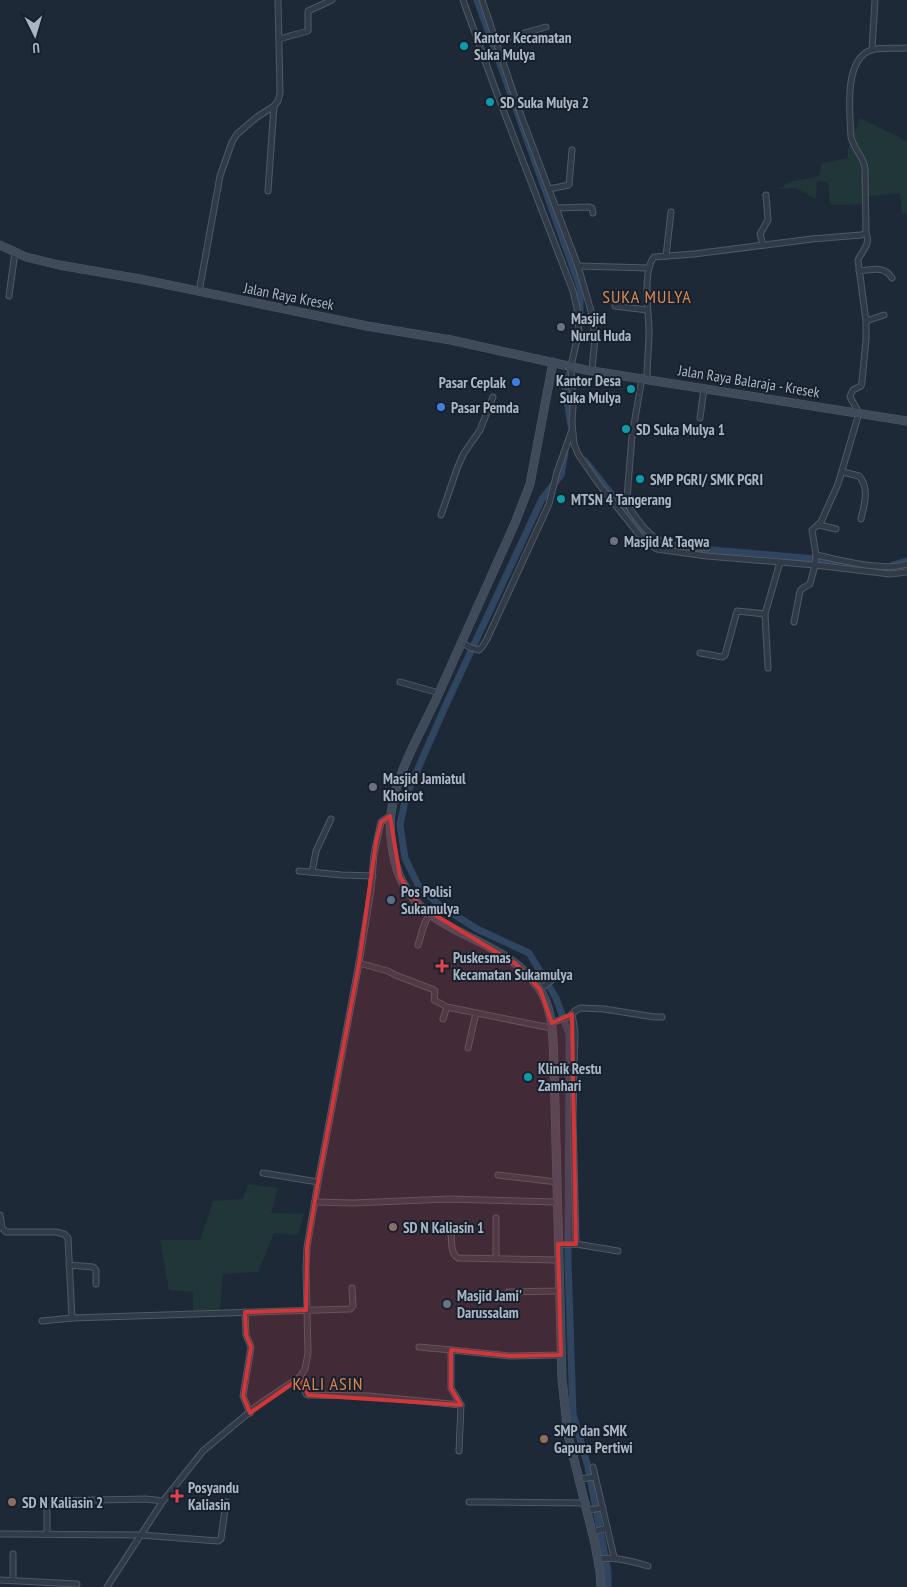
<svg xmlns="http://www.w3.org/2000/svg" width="907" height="1587" font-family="'PT Sans Narrow',sans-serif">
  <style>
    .green { fill: #203638 }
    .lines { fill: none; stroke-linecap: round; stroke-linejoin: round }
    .canal { stroke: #304560; stroke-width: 7 }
    .street-casing { stroke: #4f5966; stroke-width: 7 }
    .secondary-casing { stroke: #4f5966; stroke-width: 9 }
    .street { stroke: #313b48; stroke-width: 5 }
    .secondary { stroke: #3f4a5b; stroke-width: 8 }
    .marked { fill: #d23638; fill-opacity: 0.2; stroke: #d23638; stroke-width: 4; stroke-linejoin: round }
    .culture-dot { fill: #0f9aa8; stroke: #17202c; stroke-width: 2 }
    .worship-dot { fill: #6b7280; stroke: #17202c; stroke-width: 2 }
    .shop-dot { fill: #3f7fe0; stroke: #17202c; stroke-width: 2 }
    .service-dot { fill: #5c6f8a; stroke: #17202c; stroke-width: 2 }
    .health-dot { fill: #e0444e; stroke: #17202c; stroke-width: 2 }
    .education-dot { fill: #8d6e63; stroke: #17202c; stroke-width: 2 }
    .labels { text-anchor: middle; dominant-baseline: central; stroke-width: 4; stroke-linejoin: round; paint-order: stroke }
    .poi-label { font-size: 15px; font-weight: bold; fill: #abb6c5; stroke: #17202c; text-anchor: start }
    .street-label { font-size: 15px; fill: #abb6c5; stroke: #17202c }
    .quarter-label { font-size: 18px; letter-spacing: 1px; fill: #da8951; stroke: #17202c }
  </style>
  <rect width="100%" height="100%" fill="#1e2937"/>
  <g class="green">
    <path d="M860,118l47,23v73l-5,-1 -2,-20 -31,3v8l-39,1 -2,-23 -11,-1 -1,18 -20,-11 -18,1 12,-7 29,-6 3,-13 26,-5v-9z"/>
    <path d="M248,1184l30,4 -7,25 33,1 -6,21 -24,-2 -16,39 -35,2 -3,36h-27v-18l-24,-2 -9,-50h40l13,-39 30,-2z"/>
  </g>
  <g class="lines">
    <g class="canal">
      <path d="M477,0l103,287v29"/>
      <path d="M571,426l-6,-39 6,-19"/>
      <path d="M565,453l-4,22 -19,24 -98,210 -38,87 -6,29 5,33 13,27 21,20 38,24 52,24 27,45 13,36 -1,227 5,153 15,53 20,105v15"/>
      <path d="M585,461l50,63 15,16 8,4 13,2"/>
      <path d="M701,549l137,12"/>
      <path d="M893,565l14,-4"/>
    </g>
    <defs>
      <g id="street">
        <path d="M463,0l33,91 77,200 4,17 2,23 -8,35 2,41 -1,15 2,22 4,10 20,29 43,54 7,7 9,5 14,2 36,5 108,9 75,9 17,-2"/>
        <path d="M482,0l41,121 55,145 13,45 4,26 -3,33"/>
        <path d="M279,39l29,-8v-20l24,-11"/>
        <path d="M496,41l50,-14"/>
        <path d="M872,50l3,-50"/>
        <path d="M549,189l20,-4 3,-35"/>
        <path d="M268,191l6,-85"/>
        <path d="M556,208l33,-1 3,1 1,5"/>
        <path d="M763,245l-3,-11 8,-14 -2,-25"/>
        <path d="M666,256l5,-44"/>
        <path d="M578,266l71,2"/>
        <path d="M859,271c13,-1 25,-6 33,7"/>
        <path d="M199,292l21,-116 12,-34 5,-8 20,-17 17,-11 4,-5 2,-8 -2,-93"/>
        <path d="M9,296l6,-44"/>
        <path d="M615,306l32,4"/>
        <path d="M866,321l18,-6"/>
        <path d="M642,378l-10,58 -5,62c0,8 5,14 10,21 22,30 35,27 70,29"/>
        <path d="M647,378c0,-15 2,-31 2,-47 0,-18 -7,-60 5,-74l40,-3 118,-15 49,-4 5,-2"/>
        <path d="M700,418l4,-30"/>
        <path d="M843,472l16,4c11,12 5,29 2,43"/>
        <path d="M441,515l17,-49 6,-13 16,-23 13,-33"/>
        <path d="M819,525l17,4"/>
        <path d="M816,555c25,5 66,17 91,9"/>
        <path d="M765,614l3,54"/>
        <path d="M794,622l6,-31 3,-3 7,-4 5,-19 1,-10 -4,-25 9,-8 17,-38 21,-71 -9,-16 1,-3 2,-4 8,-4 1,-4 4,-43v-18l-8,-61c4,-10 13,-15 8,-27l-1,-65c-2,-12 -11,-19 -14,-31 -1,-22 -8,-77 20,-87 9,-3 26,-1 36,-2"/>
        <path d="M461,642l10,6 8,2 3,-3 5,-8 62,-135 8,-32 15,-42"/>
        <path d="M700,653l22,4 3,-2 12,-44 28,3 15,-52"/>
        <path d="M400,682l39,11"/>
        <path d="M299,871l43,4 31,1"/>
        <path d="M312,872l4,-21 15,-32"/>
        <path d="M418,945l6,-20 5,-11"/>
        <path d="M359,963l29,8 7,4 37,14 3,2 -1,9 13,7 104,21"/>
        <path d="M540,989l16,-12 10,-3"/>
        <path d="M572,1014l3,18 -2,85 3,127"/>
        <path d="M443,1019l4,-12"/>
        <path d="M551,1023l20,-7 4,-5 5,-3 24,1 50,8h8"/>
        <path d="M468,1048l8,-35"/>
        <path d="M263,1173l55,9"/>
        <path d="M498,1175l59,7"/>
        <path d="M315,1202l38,1 96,-4 108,3"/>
        <path d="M0,1215l2,13 4,4h50l8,2 4,4 4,80 278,-9 3,-3 -1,-18"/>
        <path d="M451,1233c1,8 -1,20 7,25l101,2"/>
        <path d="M558,1245l18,-1 42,7"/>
        <path d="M496,1259v-41"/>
        <path d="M69,1265l24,2 3,3v14"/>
        <path d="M508,1292l51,-1"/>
        <path d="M245,1312l1,23 5,12 -8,49 7,17"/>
        <path d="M42,1321l30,-3"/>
        <path d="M419,1347l32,3"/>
        <path d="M300,1377l6,17 2,1 61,1 92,9"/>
        <path d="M459,1451l2,-46 -10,-17v-38l59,6 51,-1"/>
        <path d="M593,1467l21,90"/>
        <path d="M580,1479l15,-2"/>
        <path d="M469,1502l117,1"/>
        <path d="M588,1510l15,-2"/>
        <path d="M593,1532l14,-4"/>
        <path d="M0,1534l141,1 77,6 3,-2 5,-37"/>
        <path d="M47,1534v-30l3,-3 96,-2 17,2"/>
        <path d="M13,1554v26"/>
        <path d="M598,1560c12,-5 37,2 50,6"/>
        <path d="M0,1580l77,4"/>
        <path d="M107,1587l56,-86 40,-50 55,-46 42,-28 5,-8 3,-16 -2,-85 1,-21 11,-65 41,-219 12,-73 3,-36 7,-32 9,-6"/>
      </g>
      <g id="secondary">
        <path d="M0,245l26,12 33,8 81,14 227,47 84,14 135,30 321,51"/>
        <path d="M553,362l-23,122 -15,39c-26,57 -51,115 -77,172 -17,38 -42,77 -47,119 -2,12 0,26 2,38 13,86 105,76 146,136 15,22 14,53 15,77l8,314 6,56 27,109 5,28 1,15"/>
      </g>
    </defs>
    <use href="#street" class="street-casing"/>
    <use href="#secondary" class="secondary-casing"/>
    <use href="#street" class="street"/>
    <use href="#secondary" class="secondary"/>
  </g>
  <path class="marked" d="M390,816l10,61 20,29 96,58 24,25 12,34 20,-9 4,230h-18l3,111 -51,1 -59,-6v38l10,17 -153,-10 -8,-17 -50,35 -7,-17 8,-49 -5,-12 -1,-23 61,-2 1,-63 11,-65 41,-219 17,-121 5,-20z"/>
  <g class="culture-dot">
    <circle cx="464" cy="46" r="5"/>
    <circle cx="490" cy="102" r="5"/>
    <circle cx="631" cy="389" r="5"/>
    <circle cx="626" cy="429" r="5"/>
    <circle cx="640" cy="479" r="5"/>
    <circle cx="561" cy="499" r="5"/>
    <circle cx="528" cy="1077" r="5"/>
  </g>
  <g class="worship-dot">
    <circle cx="561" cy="327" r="5"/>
    <circle cx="614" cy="541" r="5"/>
    <circle cx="373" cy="787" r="5"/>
    <circle cx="447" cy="1304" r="5"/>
  </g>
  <g class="shop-dot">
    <circle cx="516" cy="382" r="5"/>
    <circle cx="441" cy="407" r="5"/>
  </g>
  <circle class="service-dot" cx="391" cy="900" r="5"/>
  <g class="health-dot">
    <path d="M439.5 958.5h5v5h5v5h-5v5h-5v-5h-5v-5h5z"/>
    <path d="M174.5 1488.5h5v5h5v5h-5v5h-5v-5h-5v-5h5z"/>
  </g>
  <g class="education-dot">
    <circle cx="393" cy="1227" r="5"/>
    <circle cx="544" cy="1439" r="5"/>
    <circle cx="12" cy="1502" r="5"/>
  </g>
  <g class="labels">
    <g class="poi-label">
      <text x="474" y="37">Kantor Kecamatan<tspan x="474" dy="17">Suka Mulya</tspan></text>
      <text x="500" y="102">SD Suka Mulya 2</text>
      <text x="571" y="318">Masjid<tspan x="571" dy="17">Nurul Huda</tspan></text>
      <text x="621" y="380" text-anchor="end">Kantor Desa<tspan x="621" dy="17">Suka Mulya</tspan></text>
      <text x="506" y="382" text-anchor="end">Pasar Ceplak</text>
      <text x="451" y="407">Pasar Pemda</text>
      <text x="636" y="429">SD Suka Mulya 1</text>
      <text x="650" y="479">SMP PGRI/ SMK PGRI</text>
      <text x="571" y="499">MTSN 4 Tangerang</text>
      <text x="624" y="541">Masjid At Taqwa</text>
      <text x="383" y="778">Masjid Jamiatul<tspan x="383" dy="17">Khoirot</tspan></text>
      <text x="401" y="891">Pos Polisi<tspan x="401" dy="17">Sukamulya</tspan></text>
      <text x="453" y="957">Puskesmas<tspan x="453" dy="17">Kecamatan Sukamulya</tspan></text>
      <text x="538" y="1068">Klinik Restu<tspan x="538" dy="17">Zamhari</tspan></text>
      <text x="403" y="1227">SD N Kaliasin 1</text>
      <text x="457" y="1295">Masjid Jami'<tspan x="457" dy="17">Darussalam</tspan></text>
      <text x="554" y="1430">SMP dan SMK<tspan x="554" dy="17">Gapura Pertiwi</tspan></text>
      <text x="188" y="1487">Posyandu<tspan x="188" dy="17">Kaliasin</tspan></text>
      <text x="22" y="1502">SD N Kaliasin 2</text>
    </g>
    <g class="street-label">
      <text transform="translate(289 296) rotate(11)">Jalan Raya Kresek</text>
      <text transform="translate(749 381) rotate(9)">Jalan Raya Balaraja - Kresek</text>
    </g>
    <g class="quarter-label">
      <text x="647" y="296">SUKA MULYA</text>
      <text x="328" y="1383">KALI ASIN</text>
    </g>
  </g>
  <g transform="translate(35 35) rotate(175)" stroke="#17202c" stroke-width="4" paint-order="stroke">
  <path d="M0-4L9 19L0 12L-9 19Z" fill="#abb6c5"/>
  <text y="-8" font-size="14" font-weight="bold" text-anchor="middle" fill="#abb6c5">U</text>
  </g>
</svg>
